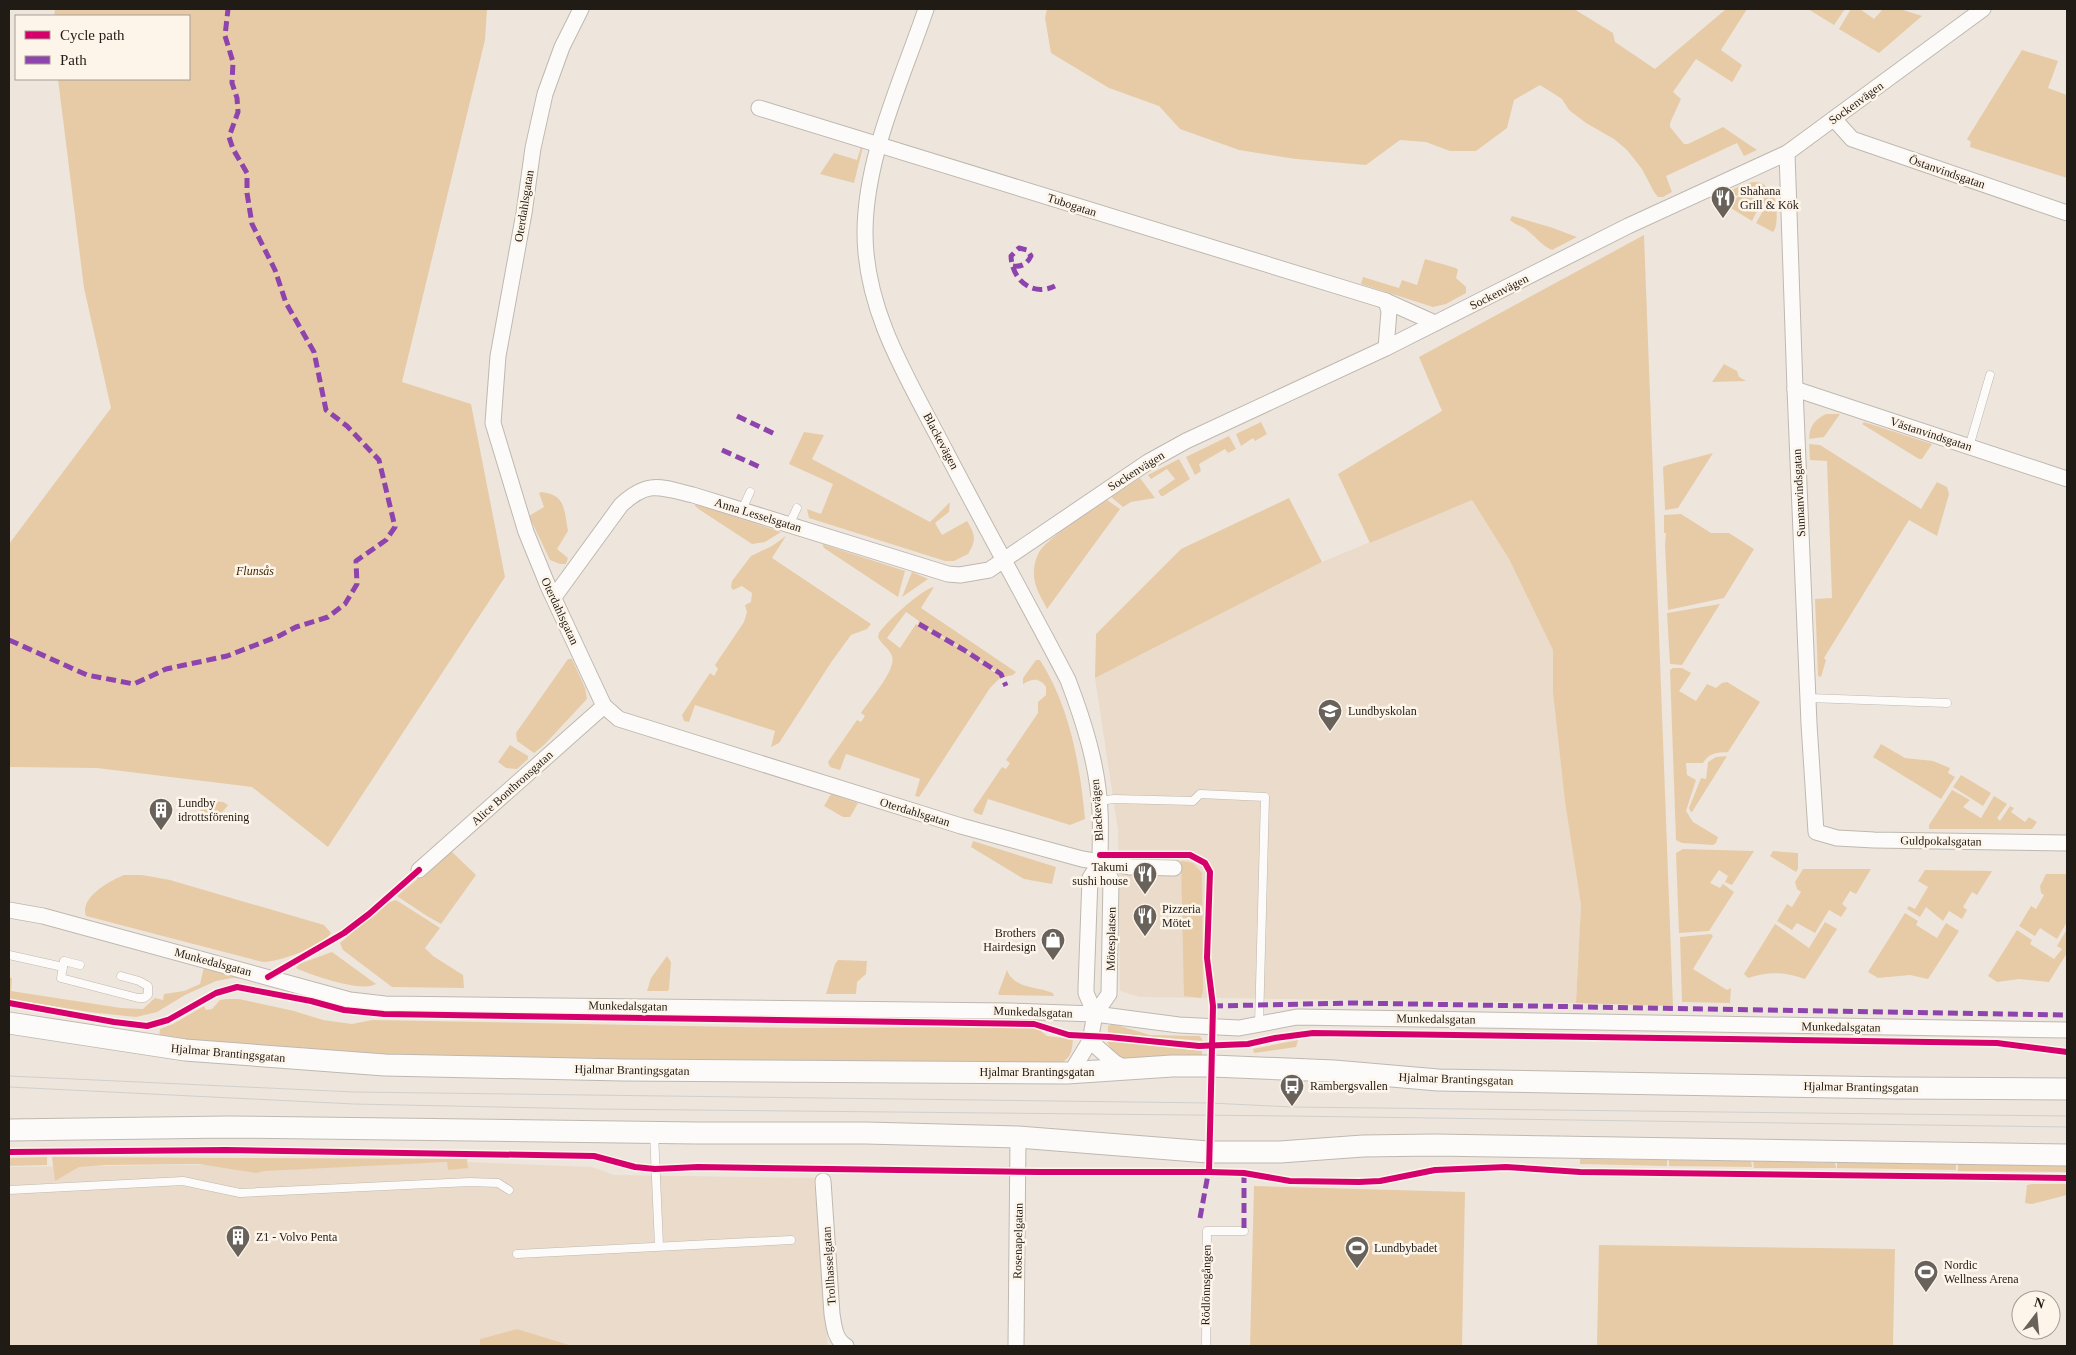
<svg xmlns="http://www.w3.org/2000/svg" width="2076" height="1355" font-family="Georgia,serif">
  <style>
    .built { fill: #eadbca }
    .green { fill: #e7cba7 }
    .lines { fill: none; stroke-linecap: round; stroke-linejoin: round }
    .lane-casing { stroke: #beb8b0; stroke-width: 9 }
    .street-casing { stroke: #beb8b0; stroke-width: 17 }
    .secondary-casing { stroke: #beb8b0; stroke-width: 23 }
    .lane { stroke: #fcfbfa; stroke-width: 8 }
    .street { stroke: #fcfbfa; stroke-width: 15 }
    .secondary { stroke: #fcfbfa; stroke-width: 21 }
    .tram { stroke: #d1cfcd; stroke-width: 1 }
    .quiet { stroke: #8e44ad; stroke-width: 5; stroke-dasharray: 10 5; stroke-linecap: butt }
    .cycleway-casing { stroke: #fef5ea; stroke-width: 9 }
    .cycleway { stroke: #d6006c; stroke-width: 6 }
    .labels { text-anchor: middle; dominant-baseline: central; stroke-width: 5; stroke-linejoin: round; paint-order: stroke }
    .street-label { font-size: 12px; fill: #201b15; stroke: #fef5ea }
    .poi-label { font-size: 12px; fill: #201b15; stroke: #fef5ea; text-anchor: start }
    .park-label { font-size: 12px; font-style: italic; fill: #3f2802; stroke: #fef5ea }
  </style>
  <rect width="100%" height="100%" fill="#eee6dc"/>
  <g class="built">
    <path d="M1472,500l37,59 44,91v43l12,109 16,103 -5,98 -436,-6 -20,-6 -2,-161 -23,-152 227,-116z"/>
    <path d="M467,1162l125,5 22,8 200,3 14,168h-254l-57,-17 -37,10v7h-471v-179z"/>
  </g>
  <g class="green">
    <path d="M55,9h432l-2,31 -83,342 69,22 34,173 -177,270 -76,-60 -155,-19 -88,-1v-223l102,-136 -27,-120 -26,-209h131v-63h-135z"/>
    <path d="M1047,9h527l39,24 2,9 40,27 71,-60h21l-26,41 21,15 -9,16 -1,1 -36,-23 -23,33 8,7 -11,24v4l14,17h4l35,-17 34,23 -13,6 -7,-13 -71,33 6,16 -9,5h-5l-4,-5 -12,-23 -15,-19 -13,-11 -28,-16 -17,-13 -7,-11 -22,-14 -26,15 -7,28 -31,23h-26l-24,-9 -26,-2 -34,25 -70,-6 -57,-9 -59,-21 -21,-23 -50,-18 -58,-35 -6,-35z"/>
    <path d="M1808,9h37l-11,16z"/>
    <path d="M1851,9h9l14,10 9,-10h17l22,7 -43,37 -40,-24z"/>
    <path d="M2022,50l36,11 -10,27 19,7v83l-97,-31 1,-5 -4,-3z"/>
    <path d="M861,147h2l-9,36 -34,-9 14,-21 23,7z"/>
    <path d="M1757,182c7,2 12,5 16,12 4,8 6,32 0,38l-17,-9 7,-12 1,-7c-9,-19 -27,-10 -40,-1l-3,-3v-4c11,-6 23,-14 36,-14z"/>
    <path d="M1749,196l10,5 1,4 -8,16 -26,-16 12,-8z"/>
    <path d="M1512,216l38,11 27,10 -25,13c-10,-4 -15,-12 -24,-19 -5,-5 -13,-6 -18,-11z"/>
    <path d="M1644,235l29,771 -97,-3 5,-98 -16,-103 -12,-109v-43l-44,-91 -37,-59 -102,43 -32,-69 104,-63 -23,-54z"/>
    <path d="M1425,259l31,9 2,2 -2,8 10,9v6l-20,11 -13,3 -72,-23 2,-7 36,11 3,-8 15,5z"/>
    <path d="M1724,364l13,7 2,6 7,4 -34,1z"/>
    <path d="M1826,414h14l-16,23 -15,2c1,-13 4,-18 17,-25z"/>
    <path d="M1261,422l6,12 -12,7 -2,-3 -12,8 -5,-12z"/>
    <path d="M1864,422l68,22 -10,15h-3l-57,-35z"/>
    <path d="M804,432l20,3 -12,24 118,63 20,-20 -1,10 -14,11 7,12 25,-14c8,13 10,19 1,33l-14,7h-9l-136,-43 -2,-9 14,5 12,-30 -44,-20z"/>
    <path d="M1229,436l7,13 -8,4 -3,-4 -26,15 2,7 -6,4 -9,-18z"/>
    <path d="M1809,444l11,1 101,64 16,-27 10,5 2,7 -12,42 -28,-16 -85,138 2,2 -5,17 -3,-1 -3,-77 17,-1 -5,-137 -17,-1z"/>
    <path d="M1713,453l-35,55 -13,2 -2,-43 4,-2z"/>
    <path d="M1179,459l11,20 -27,17h-2l-3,-5 17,-12 -8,-10 -16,10 -3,-4z"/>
    <path d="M1140,478l15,20 -24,4 -8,5 -12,-10z"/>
    <path d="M542,492c24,3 22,18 26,39l-11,18 11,9 -2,6h-6l-10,-4 -21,-44 15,-9 -5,-14z"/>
    <path d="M1289,498l33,64 -227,116 1,-44 85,-85z"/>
    <path d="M1107,500l13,9 -73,100c-5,-10 -12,-21 -13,-32 -1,-10 2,-22 8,-29 16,-17 46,-35 65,-48z"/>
    <path d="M696,504l85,28 -16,10 -13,2 -52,-34 -5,-4z"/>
    <path d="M1681,514l30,19h18l25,16 -30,49 -56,12 -3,-65 1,-12h-2v-18z"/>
    <path d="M786,536l-14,22 99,66 -4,5 -16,6 -19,26 -53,82 -8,4 4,-16 -80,-26 -6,17 -5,-1 -2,-6 28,-42 4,3 4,-7 -3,-4 29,-43 3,-10 -2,-7 6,-3 1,-9 -10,-7 -9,4 -2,-3 1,-6 19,-25 21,-10z"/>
    <path d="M822,544l83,27 -7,26 -74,-49z"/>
    <path d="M912,572l16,7 -26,18z"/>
    <path d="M934,587l-13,21 95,64 -3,3 -9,2 -40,-28 -46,-26 1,-2 -13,-9 -19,26 13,10 16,-24 46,25 39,28 -11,11 -71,109 -4,-1 5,-17 -74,-25 -6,16 -10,-3 -2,-5 29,-42 4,2 4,-6 -4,-3c8,-12 36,-44 31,-57 -3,-8 -11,-12 -14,-19l1,-4c8,-12 43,-44 55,-46z"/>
    <path d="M1720,604l-38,61 -12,-1 -3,-51z"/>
    <path d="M568,659h4l13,29 2,11 -43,46 -10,8 -17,-12 -1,-8z"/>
    <path d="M1036,660h4c30,47 40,104 45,159l-15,6 -82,-26 -6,16 -7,-2 -2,-3 29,-43 4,2 4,-6 -4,-3 32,-47v-11l8,-7v-8c-7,-10 -14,-8 -23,-3v-6z"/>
    <path d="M1673,668h9l9,5 -12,18 17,10 11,-17 9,4 6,-5 5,-1 33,20 -32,50c-11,1 -18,0 -25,11h-17l1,12 9,5 -10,31 7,11 25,15 -2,6 -3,2 -31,-2 -6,-3 -6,-170z"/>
    <path d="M1881,744l24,14 28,3 17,7 -2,5 7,4 -14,22 -68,-42z"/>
    <path d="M510,745l18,11v3l-11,10 -11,-1 -8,-6z"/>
    <path d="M1727,756l-35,56h-1l-2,-4 12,-30 5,1 2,-17 8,-5z"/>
    <path d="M1961,775l30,18 -8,13 -30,-19z"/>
    <path d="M1952,790l18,10 -7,7 18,11 13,-22 13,8 -10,14 3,3 10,-15 4,2 -3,4 14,10 4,-5 8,5 -5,7h-103v-4z"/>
    <path d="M831,794l27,9 -8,14h-7l-19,-11z"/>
    <path d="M199,800l24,2 5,3 -9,11 -6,4 -9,-3 -6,-12z"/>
    <path d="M973,841l83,26 -4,17 -28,-5 -53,-32z"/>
    <path d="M1683,849l71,2 -22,34 -7,-3 3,-6 -9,-6 -9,13 10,5 3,-4 11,8 -25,39 -30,2 -3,-80z"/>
    <path d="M451,851l25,24 -35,49 -14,-8 -30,-20z"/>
    <path d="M1773,851l25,2v16l-2,3 -26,-16z"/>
    <path d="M1181,861l12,2 9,10 1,118 -2,7 -17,-2z"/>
    <path d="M1803,869h68l-15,25 -6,-3 -8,13 5,4 -6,9 -12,-7 -14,23 -18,-10 -5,7 -15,-9 10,-17 5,3 9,-15 -4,-3 -2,-7z"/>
    <path d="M1925,870l67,1 -15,24 -5,-3 -9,15 4,3 -5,9 -13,-8 -6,10 -17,-14 -6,10 -13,-8 2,-3 6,3 13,-22 -10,-6z"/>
    <path d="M2046,874h21v48l-10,17 -17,-11 -5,8 -16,-10 12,-20 5,3 8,-14 -3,-2 -1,-7z"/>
    <path d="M124,875h18l28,5 154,45 7,8c-8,13 -52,29 -68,29l-177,-46c-7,-19 24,-35 38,-41z"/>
    <path d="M396,900l44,28 -15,20 8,8 30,19 1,13 -72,-1 -49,-37 -3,-7 47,-40z"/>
    <path d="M1905,913l13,8 -2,4 21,13 9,-15 13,8 -31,48 -18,-4 -32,3 -10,-6z"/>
    <path d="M1825,922l12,7 -32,50c-20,-7 -36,-8 -57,-1l-4,-4 31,-50 34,24z"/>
    <path d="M2067,929v24l-18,29 -30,-3 -22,3 -9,-6 29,-46 15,10 -2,4 24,15 8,-10 -5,-3z"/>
    <path d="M1711,934l2,2 -20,33 34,21 4,-2 -1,15 -48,-1 -2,-65z"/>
    <path d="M332,952l44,32c-14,9 -66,-9 -80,-16l3,-4z"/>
    <path d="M667,956l4,6 -2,27 -1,2h-21l4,-13z"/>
    <path d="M838,960l29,1 -1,13 -9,8 -1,12h-30l9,-30z"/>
    <path d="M204,967l44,12 -16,-1 -16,3 -31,14 -28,17 -21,5 -47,-5 -80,-13v-21h3l-1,13 110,17 22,1 12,-11 8,2 1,-6 20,-3 16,-7z"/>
    <path d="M1007,970c7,19 30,16 46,23l1,3 -54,-1 -2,-1z"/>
    <path d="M226,999h13l55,12 29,9 29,4 20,-4 424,8 240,-1 11,9 26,3c-1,11 -1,18 -12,24l-350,-2 -318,-6 -234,-16 1,-10 13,-5 31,-18 2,4 6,-1 8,-9z"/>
    <path d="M1113,1024l37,11 50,1 3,5 -95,-8v-7z"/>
    <path d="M1298,1040l-2,7 -42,6 -1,-4z"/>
    <path d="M1111,1041l91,10v9h-78l-11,-8 -6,-10z"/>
    <path d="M47,1157v8l-38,1v-8z"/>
    <path d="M52,1157l415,2 1,9 -20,2 -1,-8 -182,9 -9,2 -57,-9 -93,1 -27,2 -24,14z"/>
    <path d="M1580,1159l87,1v6l-87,-2z"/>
    <path d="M1669,1160l82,1 1,6 -83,-1z"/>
    <path d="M1753,1161l82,2 1,5h-82z"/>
    <path d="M1837,1162l119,2v6l-119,-2z"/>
    <path d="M1958,1164l109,1v7l-109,-1z"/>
    <path d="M2032,1184h35v11l-35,9 -7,-1 2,-18z"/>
    <path d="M1254,1186l211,6 -3,154h-212z"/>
    <path d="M1599,1245l296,4 -2,97h-296z"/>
    <path d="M517,1329l56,17h1h-94v-7z"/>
  </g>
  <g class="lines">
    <defs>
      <g id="lane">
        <path d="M1969,447l21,-72"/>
        <path d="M742,510l8,-18"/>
        <path d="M789,525l8,-17"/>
        <path d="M1809,698l138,5"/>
        <path d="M1099,801l15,-2 79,2 7,-7 65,3 -6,227"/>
        <path d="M9,955l54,12 -2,11 77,20h6l4,-3v-9l-9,-5 -18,-5"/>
        <path d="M63,967l1,-6 16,4"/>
        <path d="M654,1133l5,113"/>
        <path d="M9,1190l174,-9 57,12 230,-11 28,1 11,7"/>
        <path d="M517,1254l274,-14"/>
        <path d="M1206,1346l1,-115h37"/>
      </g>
      <g id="street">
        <path d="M581,9l-19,38 -17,47 -12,54 -9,65 -26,143 -5,67 33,109 22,54 56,120 15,13 342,107 121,33 49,8 43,1"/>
        <path d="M926,9c-24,71 -61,148 -61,224 0,80 45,149 80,217 40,77 83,153 123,230 16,42 30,86 32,131 1,17 0,34 0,51"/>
        <path d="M759,108l627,193 49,22"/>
        <path d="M1834,119l18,20 215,74"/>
        <path d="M1787,153l8,236 14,335 7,108 21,6 37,2 193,3"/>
        <path d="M1386,301l3,10 -3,37"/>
        <path d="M1795,389l272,90"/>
        <path d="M554,597l67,-92c27,-25 39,-18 72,-10l255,79 12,1 29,-5 159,-108 38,-21 200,-93 242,-122 159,-73 196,-144"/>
        <path d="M419,870l185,-164"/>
        <path d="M9,910l34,6 307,84 35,4 623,7 87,3 84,11 60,3 58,-11 770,13"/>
        <path d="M1095,1014l-9,-21v-5l4,-110 10,-16"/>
        <path d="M1090,1041l24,21 14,8"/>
        <path d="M1067,1073l6,-4 17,-28 5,-27 14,-20 2,-115 -11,-17"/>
        <path d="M823,1181l9,133c2,12 3,26 14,32"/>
        <path d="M1016,1346l2,-209"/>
      </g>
      <g id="secondary">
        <path d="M9,1023l176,27 200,15 238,5 444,3 105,-7h40l122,5 104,9 458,8 171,1"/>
        <path d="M9,1130l219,-3 468,6h170l152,4 190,15h72l83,-6 71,-1 633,10"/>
      </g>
    </defs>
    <use href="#lane" class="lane-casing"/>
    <use href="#street" class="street-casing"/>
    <use href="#secondary" class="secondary-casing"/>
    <use href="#lane" class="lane"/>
    <use href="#street" class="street"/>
    <use href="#secondary" class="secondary"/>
    <g class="tram">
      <path d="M9,1076l345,16 856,11 82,4 775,9"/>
      <path d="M9,1087l345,17 240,5 695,7 778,11"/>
    </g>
    <g class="quiet">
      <path d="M1013,266c9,1 14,-2 18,-10l-4,-6 -8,-2 -8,8c1,24 21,41 44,30"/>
      <path d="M737,416l40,19"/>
      <path d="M722,450l40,18"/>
      <path d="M919,624l45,26 37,24 5,12"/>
      <path d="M9,640l78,35 47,9 32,-15 61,-13 52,-20 17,-9 32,-10 17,-13 12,-20 -1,-23 30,-21 9,-13 -16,-67 -32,-34 -21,-16 -12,-58 -28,-49 -11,-33 -23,-46 -5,-31v-20l-14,-24 -4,-12 9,-25 -1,-14 -5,-15 1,-21 -8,-26 3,-27"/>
      <path d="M1213,1006l139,-3 715,12"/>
      <path d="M1244,1173v58"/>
      <path d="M1200,1218l9,-49"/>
    </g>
    <defs>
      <g id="cycleway">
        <path d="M1100,855h90l15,8 5,9 -3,86 6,48 -4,166"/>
        <path d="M268,977l76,-44 25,-19 50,-44"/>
        <path d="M9,1003l105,19 33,4 21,-6 48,-27 21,-6 74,14 33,9 40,4 650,10 35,11 40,2 90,9 49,-2 27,-6 38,-5 684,10 70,9"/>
        <path d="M9,1152l217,-2 368,6 41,11 20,2 43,-2 342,5h169l35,1 46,8 69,1 21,-1 55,-11 71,-3 74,5 487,6"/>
      </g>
    </defs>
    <use href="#cycleway" class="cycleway-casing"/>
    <use href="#cycleway" class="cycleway"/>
  </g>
  <defs>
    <symbol id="restaurant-pin" viewBox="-11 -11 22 30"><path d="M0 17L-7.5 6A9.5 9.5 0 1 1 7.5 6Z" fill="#68625b" stroke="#fef5ea"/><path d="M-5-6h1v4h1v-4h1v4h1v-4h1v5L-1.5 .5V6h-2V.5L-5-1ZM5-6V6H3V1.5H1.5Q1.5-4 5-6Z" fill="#fff"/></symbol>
    <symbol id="school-pin" viewBox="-11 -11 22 30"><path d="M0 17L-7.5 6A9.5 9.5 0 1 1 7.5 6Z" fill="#68625b" stroke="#fef5ea"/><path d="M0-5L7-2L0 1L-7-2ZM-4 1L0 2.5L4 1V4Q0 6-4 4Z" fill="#fff"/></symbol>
    <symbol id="building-pin" viewBox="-11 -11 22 30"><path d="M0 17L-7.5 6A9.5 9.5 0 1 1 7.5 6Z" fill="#68625b" stroke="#fef5ea"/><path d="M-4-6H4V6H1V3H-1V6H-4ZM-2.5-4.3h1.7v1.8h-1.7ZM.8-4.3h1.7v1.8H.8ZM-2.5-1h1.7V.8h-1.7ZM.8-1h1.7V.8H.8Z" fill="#fff"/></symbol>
    <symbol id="shop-pin" viewBox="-11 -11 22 30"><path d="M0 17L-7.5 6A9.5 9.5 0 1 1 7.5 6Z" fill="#68625b" stroke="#fef5ea"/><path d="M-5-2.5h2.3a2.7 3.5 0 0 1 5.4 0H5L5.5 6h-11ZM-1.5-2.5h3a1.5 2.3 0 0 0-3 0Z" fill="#fff"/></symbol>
    <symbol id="bus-pin" viewBox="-11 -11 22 30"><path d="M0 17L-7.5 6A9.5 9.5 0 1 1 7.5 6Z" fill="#68625b" stroke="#fef5ea"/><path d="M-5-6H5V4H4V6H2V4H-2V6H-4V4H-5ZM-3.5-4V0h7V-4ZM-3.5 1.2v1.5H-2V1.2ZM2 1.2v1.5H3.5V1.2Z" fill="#fff"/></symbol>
    <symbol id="stadium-pin" viewBox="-11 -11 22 30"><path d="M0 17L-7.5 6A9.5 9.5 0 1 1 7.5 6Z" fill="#68625b" stroke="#fef5ea"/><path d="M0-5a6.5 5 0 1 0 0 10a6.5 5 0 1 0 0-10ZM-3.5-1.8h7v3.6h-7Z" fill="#fff"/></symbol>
  </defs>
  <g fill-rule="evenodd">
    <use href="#restaurant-pin" x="1709" y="184" width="28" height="38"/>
    <use href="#school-pin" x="1316" y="697" width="28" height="38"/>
    <use href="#building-pin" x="147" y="796" width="28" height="38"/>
    <use href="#restaurant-pin" x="1131" y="860" width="28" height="38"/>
    <use href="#restaurant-pin" x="1131" y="902" width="28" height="38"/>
    <use href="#shop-pin" x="1039" y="926" width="28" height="38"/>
    <use href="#bus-pin" x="1278" y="1072" width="28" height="38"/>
    <use href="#building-pin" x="224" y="1223" width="28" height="38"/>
    <use href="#stadium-pin" x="1343" y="1234" width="28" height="38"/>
    <use href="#stadium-pin" x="1912" y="1258" width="28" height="38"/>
  </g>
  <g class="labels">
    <g class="street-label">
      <text transform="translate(1856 103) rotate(-36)">Sockenvägen</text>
      <text transform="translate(1947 172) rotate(19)">Östanvindsgatan</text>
      <text transform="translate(1072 205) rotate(18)">Tubogatan</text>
      <text transform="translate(524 206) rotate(-81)">Oterdahlsgatan</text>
      <text transform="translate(1499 292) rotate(-27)">Sockenvägen</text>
      <text transform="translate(1931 434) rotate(18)">Västanvindsgatan</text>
      <text transform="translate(941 441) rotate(62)">Blackevägen</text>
      <text transform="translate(1136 471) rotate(-32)">Sockenvägen</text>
      <text transform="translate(1799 493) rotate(-93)">Sunnanvindsgatan</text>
      <text transform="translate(758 515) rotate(17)">Anna Lesselsgatan</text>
      <text transform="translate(560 611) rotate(65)">Oterdahlsgatan</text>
      <text transform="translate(512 788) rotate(-42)">Alice Bonthronsgatan</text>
      <text transform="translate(1097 810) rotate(-94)">Blackevägen</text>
      <text transform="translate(915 812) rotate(17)">Oterdahlsgatan</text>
      <text transform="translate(1941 841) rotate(1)">Guldpokalsgatan</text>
      <text transform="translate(1111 939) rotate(-89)">Mötesplatsen</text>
      <text transform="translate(213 962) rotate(15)">Munkedalsgatan</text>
      <text transform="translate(628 1006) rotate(1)">Munkedalsgatan</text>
      <text transform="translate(1033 1012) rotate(2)">Munkedalsgatan</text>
      <text transform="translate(1436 1019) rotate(1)">Munkedalsgatan</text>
      <text transform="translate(1841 1027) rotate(1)">Munkedalsgatan</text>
      <text transform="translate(228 1053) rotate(5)">Hjalmar Brantingsgatan</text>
      <text transform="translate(632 1070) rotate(1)">Hjalmar Brantingsgatan</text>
      <text x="1037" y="1072">Hjalmar Brantingsgatan</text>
      <text transform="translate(1456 1079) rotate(2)">Hjalmar Brantingsgatan</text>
      <text transform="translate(1861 1087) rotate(1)">Hjalmar Brantingsgatan</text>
      <text transform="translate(1018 1241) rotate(-89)">Rosenapelgatan</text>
      <text transform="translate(829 1266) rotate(-94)">Trollhasselgatan</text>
      <text transform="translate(1206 1285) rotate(-89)">Rödlönnsgången</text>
    </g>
    <g class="poi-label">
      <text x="1740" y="191">Shahana<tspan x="1740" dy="14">Grill &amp; Kök</tspan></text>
      <text x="1348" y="711">Lundbyskolan</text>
      <text x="178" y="803">Lundby<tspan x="178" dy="14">idrottsförening</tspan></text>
      <text x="1128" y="867" text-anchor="end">Takumi<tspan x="1128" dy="14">sushi house</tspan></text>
      <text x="1162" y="909">Pizzeria<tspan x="1162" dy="14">Mötet</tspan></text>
      <text x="1036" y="933" text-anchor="end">Brothers<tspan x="1036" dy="14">Hairdesign</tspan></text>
      <text x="1310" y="1086">Rambergsvallen</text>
      <text x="256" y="1237">Z1 - Volvo Penta</text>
      <text x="1374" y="1248">Lundbybadet</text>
      <text x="1944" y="1265">Nordic<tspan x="1944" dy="14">Wellness Arena</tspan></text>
    </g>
    <g class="park-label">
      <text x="255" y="571">Flunsås</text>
    </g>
  </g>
  <rect width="2076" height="1355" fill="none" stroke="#201b15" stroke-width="20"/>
  <rect x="15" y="15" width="175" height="65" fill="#fef5ea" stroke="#a59e95"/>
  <rect x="25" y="31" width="25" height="8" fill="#d6006c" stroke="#a59e95"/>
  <text x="60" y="40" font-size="15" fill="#201b15">Cycle path</text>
  <rect x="25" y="56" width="25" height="8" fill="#8e44ad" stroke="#a59e95"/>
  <text x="60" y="65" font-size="15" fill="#201b15">Path</text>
  <g transform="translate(2036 1315) rotate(16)"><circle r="24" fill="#fef5ea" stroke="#a59e95"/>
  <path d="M0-4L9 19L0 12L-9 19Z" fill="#68625b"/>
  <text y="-8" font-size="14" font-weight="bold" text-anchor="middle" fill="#201b15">N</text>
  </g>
</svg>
